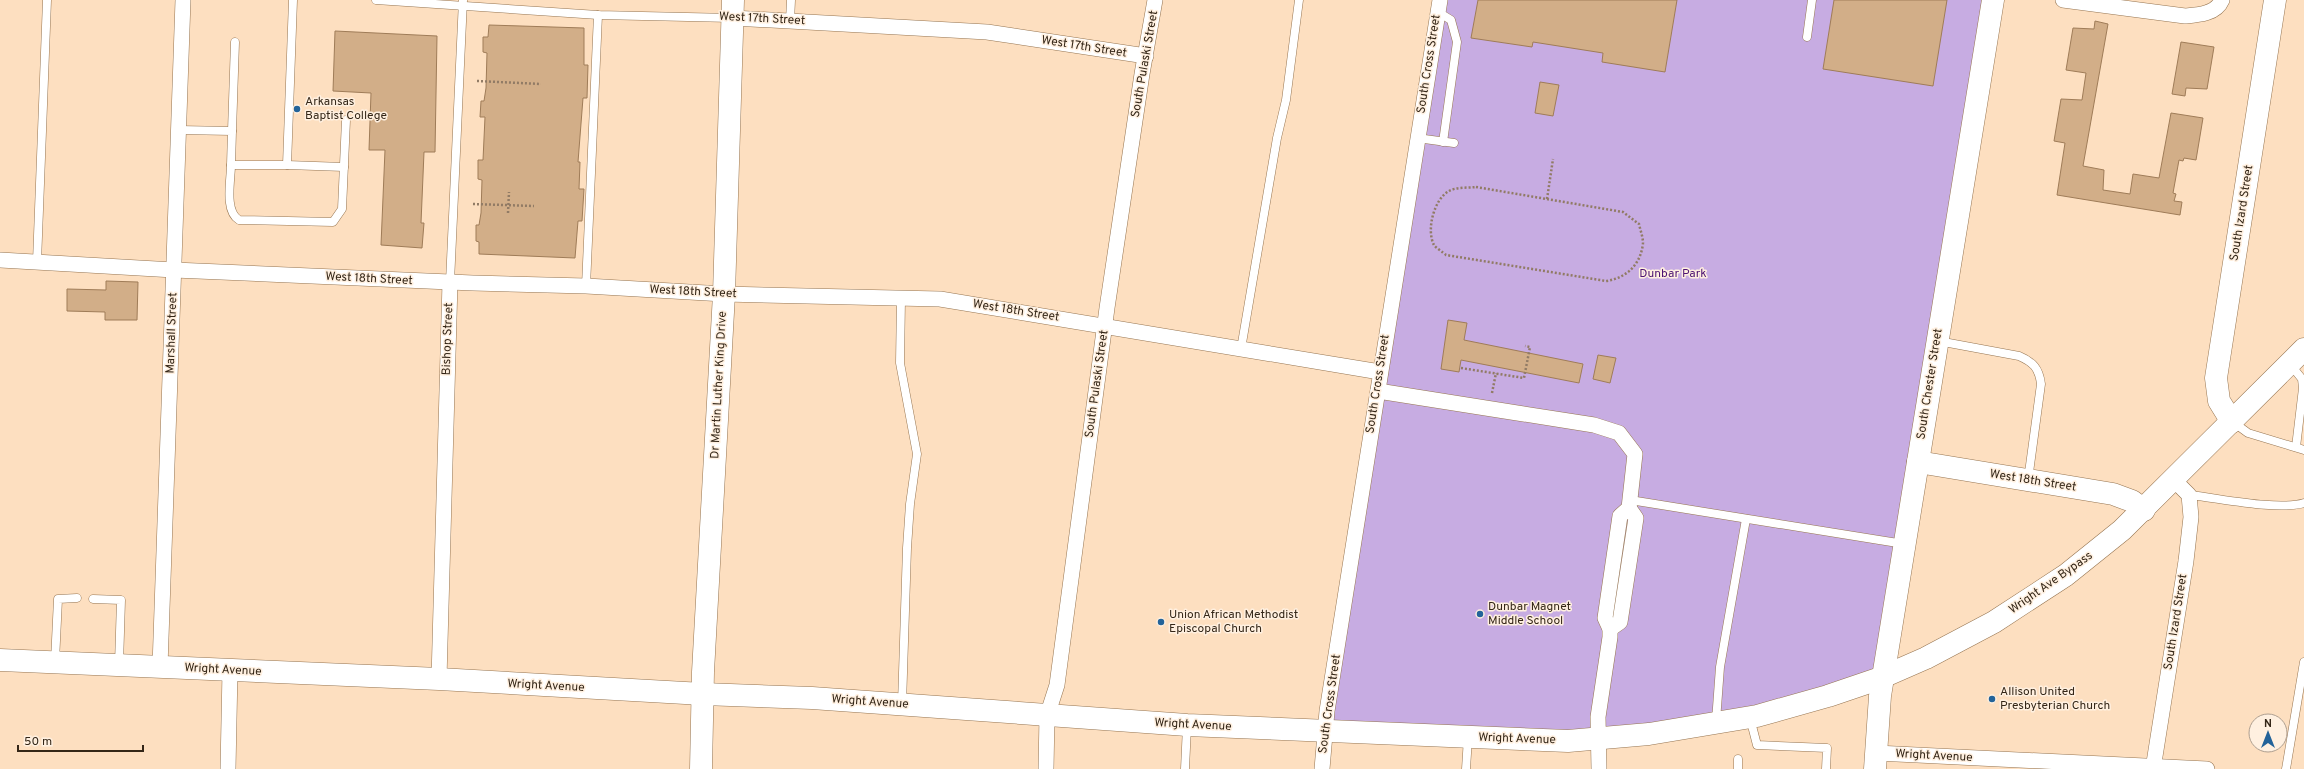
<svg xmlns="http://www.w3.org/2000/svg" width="2304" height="769" font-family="Overpass,sans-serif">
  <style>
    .green { fill: #c7ace2 }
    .building { fill: #d2ae88; stroke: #9f7c58 }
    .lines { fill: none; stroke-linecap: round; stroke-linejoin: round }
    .lane-casing { stroke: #967551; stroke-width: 9 }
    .street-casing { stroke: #967551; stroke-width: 16 }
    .secondary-casing { stroke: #967551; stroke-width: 23 }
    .path { stroke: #917b65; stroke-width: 2.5; stroke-dasharray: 2 2; stroke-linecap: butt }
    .lane { stroke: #fff; stroke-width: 8 }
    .street { stroke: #fff; stroke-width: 15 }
    .secondary { stroke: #fff; stroke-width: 22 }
    .poi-dot { fill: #236399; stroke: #fff0e0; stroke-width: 1.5 }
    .labels { text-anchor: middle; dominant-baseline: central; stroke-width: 3; stroke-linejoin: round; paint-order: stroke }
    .street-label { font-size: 12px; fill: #342617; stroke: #fff0e0 }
    .poi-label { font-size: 12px; fill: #342617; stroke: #fff0e0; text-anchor: start }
    .park-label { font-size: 12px; fill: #4d1372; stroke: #fff0e0 }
  </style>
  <rect width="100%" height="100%" fill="#fddfc0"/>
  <path class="green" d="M1439,0h555l-110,676 -146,44 -141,19 -273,-8z"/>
  <g class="building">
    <path d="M1478,0h199l-12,72 -63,-10 1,-9 -70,-11 -1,5 -61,-9z"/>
    <path d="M1834,0h113l-14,86 -110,-17z"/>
    <path d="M2095,21l13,3 -25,142 21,4 -1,20 27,4 3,-20 26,4 12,-65 32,5 -7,42 -12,-2 -1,3 -4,-1 -6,33 3,1 -2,7 8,1 -2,13 -123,-20 8,-52 -11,-2 7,-42 21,1 4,-27 -20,-3 7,-42 21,1z"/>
    <path d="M489,25l95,3v37h4l-1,33h-4l-5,64h2l-1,27h5l-2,32h-4l-3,37 -96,-4v-12l-3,-1v-16h3l2,-12 1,-33 -4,-1v-19h5l2,-43h-5l1,-16h3l2,-13 1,-35 -4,-1v-15h5z"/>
    <path d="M335,31l102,5 -2,116h-11l-3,71h3l-2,25 -41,-3 4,-95h-16l2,-57 -38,-2z"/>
    <path d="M2181,42l33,5 -7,42 -21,-1 -1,8 -13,-2z"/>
    <path d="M1540,82l19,3 -6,31 -18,-3z"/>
    <path d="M106,281l32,1 -1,38h-32v-8l-38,-1v-22l39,1z"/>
    <path d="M1448,320l19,3 -3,17 119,24 -4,19 -118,-23 -2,12 -18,-3z"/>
    <path d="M1598,355l18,3 -6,25 -17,-4z"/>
  </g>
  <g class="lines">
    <defs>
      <g id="lane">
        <path d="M376,0l222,15 134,3"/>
        <path d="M1438,12l13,8 6,22 -14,100"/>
        <path d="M790,21l1,-21"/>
        <path d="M1807,37l5,-37"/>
        <path d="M179,130l53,1 -1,34h56l6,-165"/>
        <path d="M232,131l3,-89"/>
        <path d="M1417,138l37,5"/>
        <path d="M231,165c0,15 -7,46 8,55l94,2 9,-13 4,-89"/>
        <path d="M287,165l57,2"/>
        <path d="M37,262l10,-262"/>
        <path d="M450,282l13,-282"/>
        <path d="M586,286l12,-271"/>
        <path d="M901,299l-1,64 17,91 -7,50 -3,44 -5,156"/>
        <path d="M1938,341l81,15c14,6 20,12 22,28l-13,96"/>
        <path d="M1241,349l36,-211 9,-38 13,-100"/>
        <path d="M2290,364l12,15 1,9 -7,59"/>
        <path d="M2233,422l15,11 56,17"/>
        <path d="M2189,495c30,3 88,16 115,8"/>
        <path d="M1630,500l274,44"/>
        <path d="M93,599l28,1 -2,64"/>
        <path d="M55,661l3,-62 19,-1"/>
        <path d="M1750,718l7,27 70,3 -1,21"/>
        <path d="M1716,721l4,-54 26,-148"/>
        <path d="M1185,769l2,-43"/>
        <path d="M1466,769l2,-31"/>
        <path d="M1738,769v-10"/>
        <path d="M2286,769l18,-107"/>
      </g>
      <g id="street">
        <path d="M2063,0l122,16c13,-1 31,-2 37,-16"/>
        <path d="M733,18l254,14 159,24"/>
        <path d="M0,260l174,10 299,13 113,3 138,8 216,5 440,73"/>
        <path d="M1378,391l216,34 25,8 16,21 -6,54 -9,8 -15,102 5,11v8l-12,80 1,52"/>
        <path d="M1610,629l10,-7 16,-104 -7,-10"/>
        <path d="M160,667l23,-667"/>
        <path d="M439,679l11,-397"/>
        <path d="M1876,753l331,16"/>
        <path d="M228,769l2,-98"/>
        <path d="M1046,769l1,-53 10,-31 50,-377 35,-234 13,-74"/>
        <path d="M1322,769l5,-58 113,-711"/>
        <path d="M2153,769l33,-208 5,-44 -2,-22 -15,-15"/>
      </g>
      <g id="secondary">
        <path d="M2232,422l-13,-21 -3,-23 59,-378"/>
        <path d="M1918,462l195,32 19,7 12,9"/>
        <path d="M0,660l439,19 264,15 109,4 375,27 381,16 81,-7 108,-18 71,-20 50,-17 48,-21 68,-36 72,-47 56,-45 182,-181"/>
        <path d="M701,769l2,-97 21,-378 9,-294"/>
        <path d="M1875,769l5,-73 113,-696"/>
      </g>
    </defs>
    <use href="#lane" class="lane-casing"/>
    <use href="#street" class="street-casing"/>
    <use href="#secondary" class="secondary-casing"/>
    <g class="path">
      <path d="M477,81l64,3"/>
      <path d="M1476,187l147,25 16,12c1,5 4,13 4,19 -2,21 -16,35 -37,38l-160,-26c-3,-3 -10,-7 -12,-10 -8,-15 0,-46 15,-54 7,-4 18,-3 27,-4z"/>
      <path d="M1547,199l6,-40"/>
      <path d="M473,204l61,2"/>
      <path d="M508,213l1,-21"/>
      <path d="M1461,368l63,10 6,-31 -5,-1"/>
      <path d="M1492,393l4,-20"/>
    </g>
    <use href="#lane" class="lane"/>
    <use href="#street" class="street"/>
    <use href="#secondary" class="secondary"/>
  </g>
  <g class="poi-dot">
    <circle cx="297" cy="109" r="4"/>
    <circle cx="1480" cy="614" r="4"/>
    <circle cx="1161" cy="622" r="4"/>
    <circle cx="1992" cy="699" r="4"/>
  </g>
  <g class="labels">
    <g class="street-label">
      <text transform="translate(762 19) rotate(3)">West 17th Street</text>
      <text transform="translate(1084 47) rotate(9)">West 17th Street</text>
      <text transform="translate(1145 64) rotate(-80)">South Pulaski Street</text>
      <text transform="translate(1429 64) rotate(-81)">South Cross Street</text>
      <text transform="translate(2242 213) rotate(-81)">South Izard Street</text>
      <text transform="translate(369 279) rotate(3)">West 18th Street</text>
      <text transform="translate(693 292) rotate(3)">West 18th Street</text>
      <text transform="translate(1016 311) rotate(9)">West 18th Street</text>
      <text transform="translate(172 333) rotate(-88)">Marshall Street</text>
      <text transform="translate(448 339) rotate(-88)">Bishop Street</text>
      <text transform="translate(1097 384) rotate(-82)">South Pulaski Street</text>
      <text transform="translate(1378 384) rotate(-81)">South Cross Street</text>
      <text transform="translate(1930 384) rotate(-81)">South Chester Street</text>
      <text transform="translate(719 385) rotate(-87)">Dr Martin Luther King Drive</text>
      <text transform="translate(2033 481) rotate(9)">West 18th Street</text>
      <text transform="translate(2051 583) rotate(-35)">Wright Ave Bypass</text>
      <text transform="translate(2176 622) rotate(-81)">South Izard Street</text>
      <text transform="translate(223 670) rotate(3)">Wright Avenue</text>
      <text transform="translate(546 686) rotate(3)">Wright Avenue</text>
      <text transform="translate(870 702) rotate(4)">Wright Avenue</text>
      <text transform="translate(1330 704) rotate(-82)">South Cross Street</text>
      <text transform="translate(1193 725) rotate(3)">Wright Avenue</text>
      <text transform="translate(1517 739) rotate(2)">Wright Avenue</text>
      <text transform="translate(1934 756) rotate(3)">Wright Avenue</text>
    </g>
    <g class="poi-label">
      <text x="305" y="102">Arkansas<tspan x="305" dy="14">Baptist College</tspan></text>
      <text x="1488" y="607">Dunbar Magnet<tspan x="1488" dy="14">Middle School</tspan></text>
      <text x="1169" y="615">Union African Methodist<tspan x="1169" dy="14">Episcopal Church</tspan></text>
      <text x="2000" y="692">Allison United<tspan x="2000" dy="14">Presbyterian Church</tspan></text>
    </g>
    <g class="park-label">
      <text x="1673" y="274">Dunbar Park</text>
    </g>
  </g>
  <g transform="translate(2268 733)"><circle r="19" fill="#fff0e0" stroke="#ae9f90"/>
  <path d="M0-3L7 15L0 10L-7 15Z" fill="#236399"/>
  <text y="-6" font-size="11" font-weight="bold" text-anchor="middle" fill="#342617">N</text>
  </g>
  <path d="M18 745v6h125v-6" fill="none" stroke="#342617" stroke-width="2"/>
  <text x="24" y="745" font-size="12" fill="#342617" stroke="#fff0e0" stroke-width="3" paint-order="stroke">50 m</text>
</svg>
